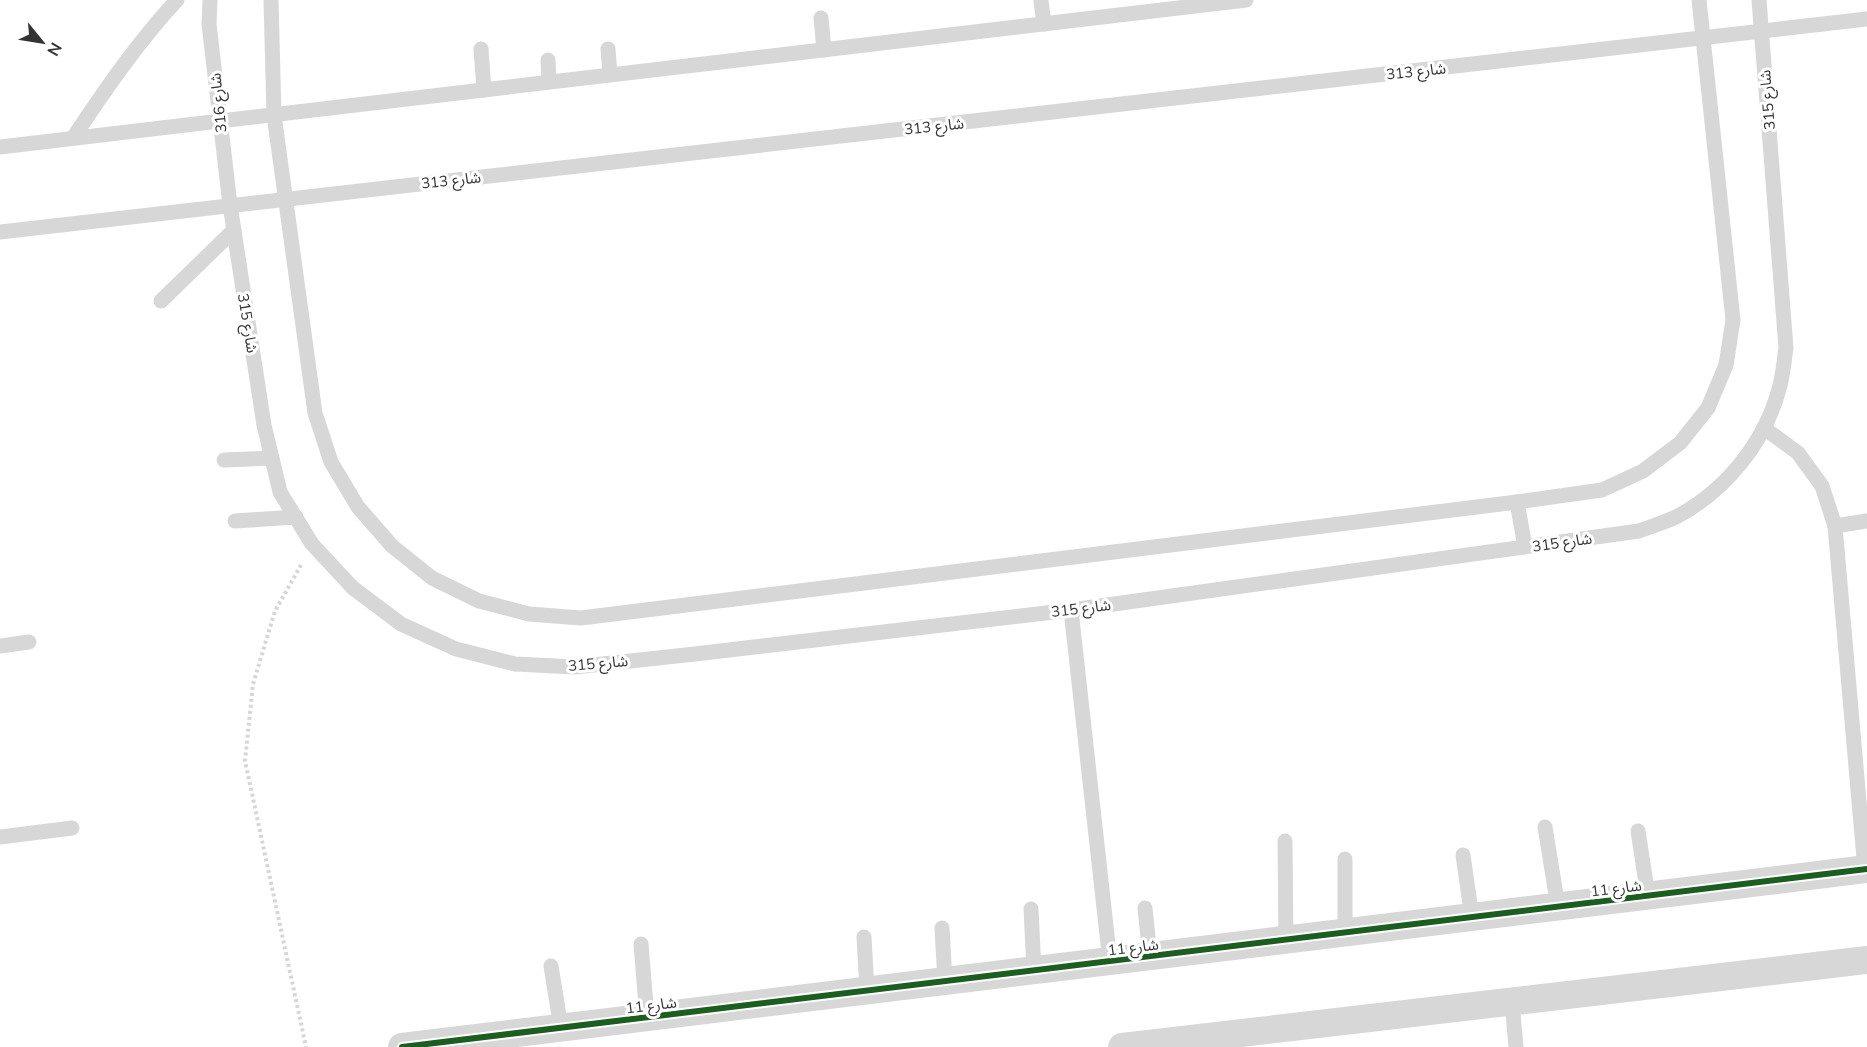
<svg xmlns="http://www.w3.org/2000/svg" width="1867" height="1047" font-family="Mulish,'Noto Sans Arabic',sans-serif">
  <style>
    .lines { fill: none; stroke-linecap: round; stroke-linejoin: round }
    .path { stroke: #d6d6d6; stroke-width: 4; stroke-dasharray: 3 3; stroke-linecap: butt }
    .lane { stroke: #d7d7d7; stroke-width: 15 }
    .street { stroke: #d7d7d7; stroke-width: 28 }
    .cycleway-casing { stroke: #fff; stroke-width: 10 }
    .cycleway { stroke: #1b5e20; stroke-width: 6 }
    .labels { text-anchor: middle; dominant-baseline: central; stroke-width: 6; stroke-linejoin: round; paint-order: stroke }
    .street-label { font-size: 15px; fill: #333; stroke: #fff }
  </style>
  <rect width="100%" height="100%" fill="#fff"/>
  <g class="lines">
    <path class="path" d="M301,565l-26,46 -22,73 -8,77 61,286"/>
    <g class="lane">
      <path d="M210,0l-1,24 21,181 34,220 16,67 32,52 41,44 48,36 55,25 59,15 60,3 120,-13 376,-44 568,-79c13,-5 27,-9 39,-15 48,-26 87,-74 101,-127 4,-13 5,-28 7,-41l-27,-348"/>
      <path d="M271,0l3,115 41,298 16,49 27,45 34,39 40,32 47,23 50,13 52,4 936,-116 85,-12 41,-19 37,-28 28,-35 18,-43 7,-45 -34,-320"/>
      <path d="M1041,1l3,23"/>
      <path d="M821,18l3,32"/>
      <path d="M481,49l3,41"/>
      <path d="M608,49l2,26"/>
      <path d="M548,60l1,22"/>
      <path d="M73,138c32,-48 65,-96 104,-138"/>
      <path d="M0,147l1246,-147"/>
      <path d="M0,232l1867,-213"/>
      <path d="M161,301l73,-71"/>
      <path d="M1764,428l34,25 24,33 13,40 30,344"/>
      <path d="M224,460l48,-2"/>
      <path d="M1517,502l8,45"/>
      <path d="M235,521l61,-4"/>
      <path d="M1835,526l32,-5"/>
      <path d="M1071,610l39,352"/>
      <path d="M0,646l29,-4"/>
      <path d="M1545,827l13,80"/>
      <path d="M1638,831l10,65"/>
      <path d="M0,837l72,-9"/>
      <path d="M1285,841l1,99"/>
      <path d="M1463,855l9,63"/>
      <path d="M1345,859v74"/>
      <path d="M1145,908l5,49"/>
      <path d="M1031,909l3,62"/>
      <path d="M942,928l3,54"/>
      <path d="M864,937l3,54"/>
      <path d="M641,944l6,74"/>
      <path d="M551,966l10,62"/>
      <path d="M1512,1002l4,45"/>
    </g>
    <g class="street">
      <path d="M402,1047l1465,-178"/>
      <path d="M1122,1047l745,-87"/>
    </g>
    <defs>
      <path id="cycleway" d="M402,1047l1465,-178"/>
    </defs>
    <use href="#cycleway" class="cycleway-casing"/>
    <use href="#cycleway" class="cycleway"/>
  </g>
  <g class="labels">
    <g class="street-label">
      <text transform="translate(1416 71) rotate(-6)">شارع 313</text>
      <text transform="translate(1767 100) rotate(-95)">شارع 315</text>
      <text transform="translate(218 103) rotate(-96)">شارع 316</text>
      <text transform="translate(934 126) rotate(-6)">شارع 313</text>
      <text transform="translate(451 180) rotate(-6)">شارع 313</text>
      <text transform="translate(248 323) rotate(81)">شارع 315</text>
      <text transform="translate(1562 542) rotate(-8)">شارع 315</text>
      <text transform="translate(1081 608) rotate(-7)">شارع 315</text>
      <text transform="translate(598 663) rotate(-5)">شارع 315</text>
      <text transform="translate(1616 888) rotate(-7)">شارع 11</text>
      <text transform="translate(1133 947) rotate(-7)">شارع 11</text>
      <text transform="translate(651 1005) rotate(-7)">شارع 11</text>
    </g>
  </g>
  <g transform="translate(42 42) rotate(120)" stroke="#ffffff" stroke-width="4.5" paint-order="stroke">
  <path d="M0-4.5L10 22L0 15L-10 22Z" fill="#333333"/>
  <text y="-9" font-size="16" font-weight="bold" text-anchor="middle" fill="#333333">N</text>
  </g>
</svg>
